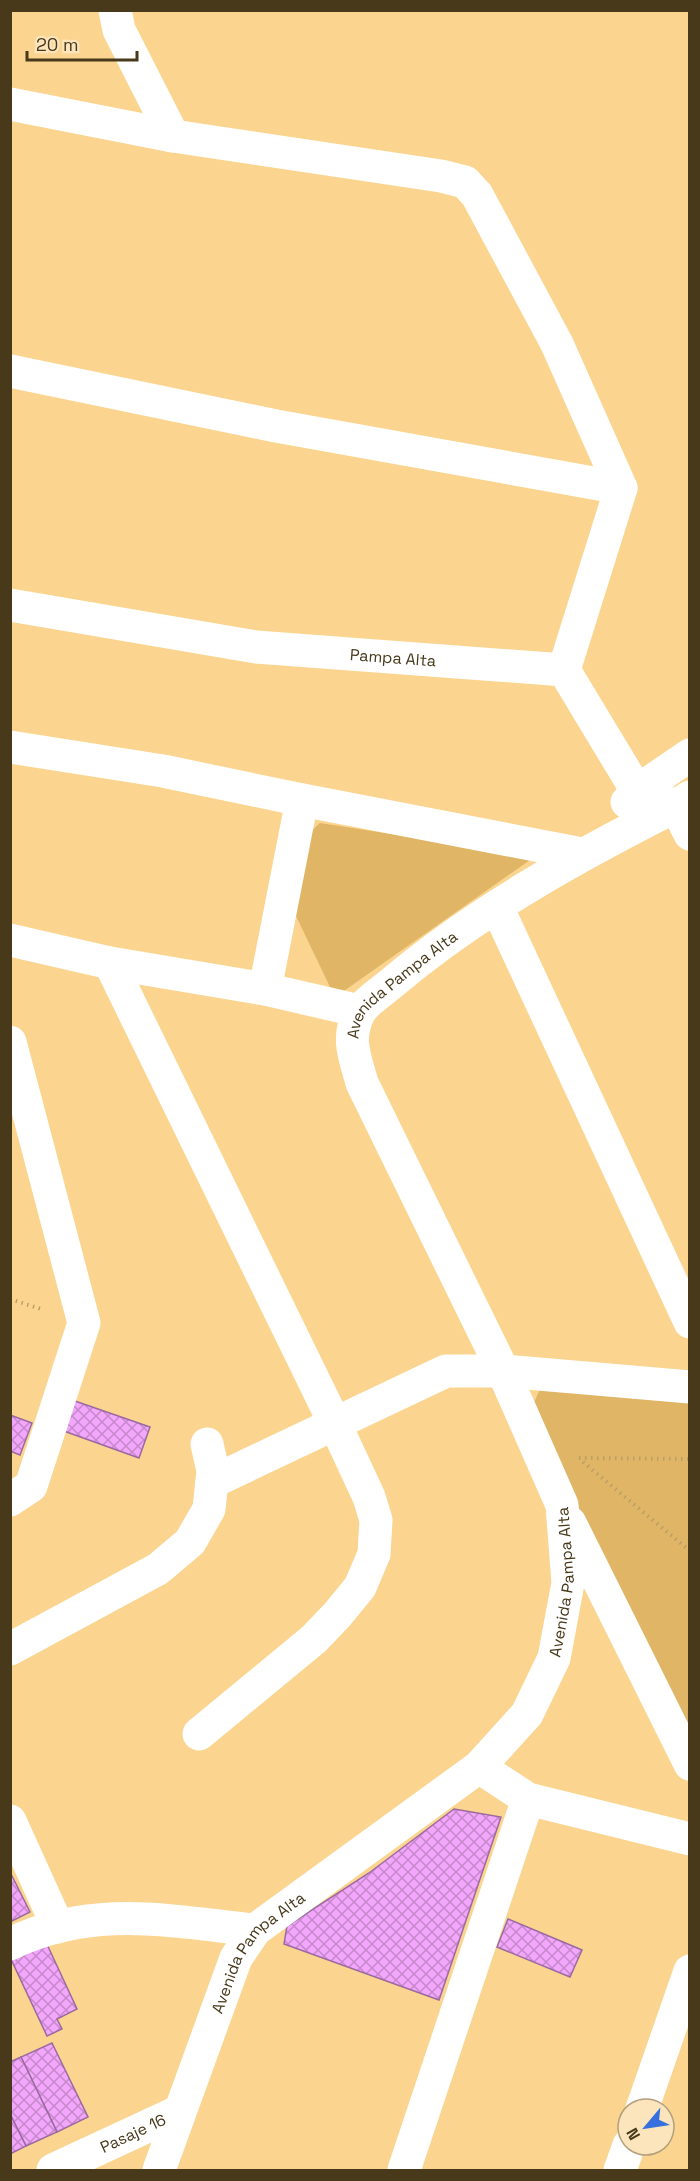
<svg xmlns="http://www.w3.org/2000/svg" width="700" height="2181" font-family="'Space Grotesk',sans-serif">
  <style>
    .park { fill: #e0b666 }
    .building { fill: url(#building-cross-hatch); stroke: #9a6aa0; stroke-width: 1.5 }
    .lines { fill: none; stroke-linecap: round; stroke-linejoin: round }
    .path { stroke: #bc9e66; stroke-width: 4; stroke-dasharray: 1.5 4.5; stroke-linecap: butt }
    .minor { stroke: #fff; stroke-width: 33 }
    .labels { text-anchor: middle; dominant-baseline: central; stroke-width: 6; stroke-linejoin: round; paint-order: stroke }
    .street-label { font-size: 16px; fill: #48391b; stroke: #fce5bc }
  </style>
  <defs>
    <pattern id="building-cross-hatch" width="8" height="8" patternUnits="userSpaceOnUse" patternTransform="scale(1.5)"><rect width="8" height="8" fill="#f2a6fc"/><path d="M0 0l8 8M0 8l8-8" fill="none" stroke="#c688cb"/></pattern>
  </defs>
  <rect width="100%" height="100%" fill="#fbd58f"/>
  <g class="park">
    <path d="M320,823l200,31 10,6 -189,133 -11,-6 -35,-73 15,-82z"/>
    <path d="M540,1389l149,12v345l-157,-339z"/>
  </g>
  <g class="building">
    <path d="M72,1400l78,27 -11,31 -78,-28z"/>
    <path d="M10,1415l22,8 -12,32 -10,-4z"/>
    <path d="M454,1809l47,8 -62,183 -155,-56 3,-18 82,-53z"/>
    <path d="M10,1872l20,40 -20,10z"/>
    <path d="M508,1919l74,31 -12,27 -73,-30z"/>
    <path d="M45,1940l32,69 -20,10 5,10 -15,7 -37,-79z"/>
    <path d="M52,2043l36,74 -31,15 -36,-75z"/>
    <path d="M21,2057l36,75 -31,14 -16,-32v-52z"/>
    <path d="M10,2114l16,32 -16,8z"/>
  </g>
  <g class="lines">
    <g class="path">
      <path d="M10,1299l34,11"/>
      <path d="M579,1458l111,1"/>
      <path d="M583,1462l107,89"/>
    </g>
    <g class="minor">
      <path d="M115,10l4,20 54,106"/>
      <path d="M10,104l163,32 268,40 24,6 12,13 80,149 64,144 -57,182"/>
      <path d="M10,371l266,55 345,62"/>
      <path id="s1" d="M10,605l246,42 308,23 73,121 39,15 14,28"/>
      <path d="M10,747l153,24 139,29 280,54"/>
      <path d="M627,802l10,-11 53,-36"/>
      <path d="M497,907l193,415"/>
      <path d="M10,940l100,23 155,26 95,22"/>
      <path d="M110,963l225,461 34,73 7,23 -2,34 -14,33 -23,28 -23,24 -115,95"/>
      <path d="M265,989l37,-189"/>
      <path d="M10,1042l74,281 -53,163 -21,14"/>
      <path d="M212,1482l234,-111h57l187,16"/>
      <path d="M570,1523l120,241"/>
      <path d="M10,1649l148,-80 32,-27 19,-33 4,-38 -6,-27"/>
      <path d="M479,1767l49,32 162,40"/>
      <path d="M10,1821l48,106"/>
      <path d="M10,1944c82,-40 159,-23 245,-14"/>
      <path d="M642,2109l48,-138"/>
      <path id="s2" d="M53,2170l127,-59"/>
      <path id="s3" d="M159,2170l77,-212 19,-28 224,-163 48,-53 27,-56 14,-75 -6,-78 -59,-134 -141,-288c-7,-26 -16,-44 -3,-70 5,-10 25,-23 34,-31 84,-71 186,-127 283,-176l14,-9"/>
      <path d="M404,2170l124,-371"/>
      <path d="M620,2170l9,-25"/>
    </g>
  </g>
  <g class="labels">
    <g class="street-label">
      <text stroke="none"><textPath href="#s1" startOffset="387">Pampa Alta</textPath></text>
      <text stroke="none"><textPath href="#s3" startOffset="1413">Avenida Pampa Alta</textPath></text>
      <text stroke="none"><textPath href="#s3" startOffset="747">Avenida Pampa Alta</textPath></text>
      <text stroke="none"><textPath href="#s3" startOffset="243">Avenida Pampa Alta</textPath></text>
      <text stroke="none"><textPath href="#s2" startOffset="88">Pasaje 16</textPath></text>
    </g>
  </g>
  <rect width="700" height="2181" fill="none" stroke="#48391b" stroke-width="24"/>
  <g transform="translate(646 2127) rotate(241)"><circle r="28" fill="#fce5bc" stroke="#b4a07c" stroke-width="1.5"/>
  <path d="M0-4.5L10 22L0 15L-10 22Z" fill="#386fdf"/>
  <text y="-9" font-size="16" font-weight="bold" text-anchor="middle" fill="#48391b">N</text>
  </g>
  <path d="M27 51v9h110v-9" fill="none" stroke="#48391b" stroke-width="3"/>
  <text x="36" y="51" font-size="18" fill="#48391b" stroke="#fce5bc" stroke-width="4.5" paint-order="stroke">20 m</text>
</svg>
